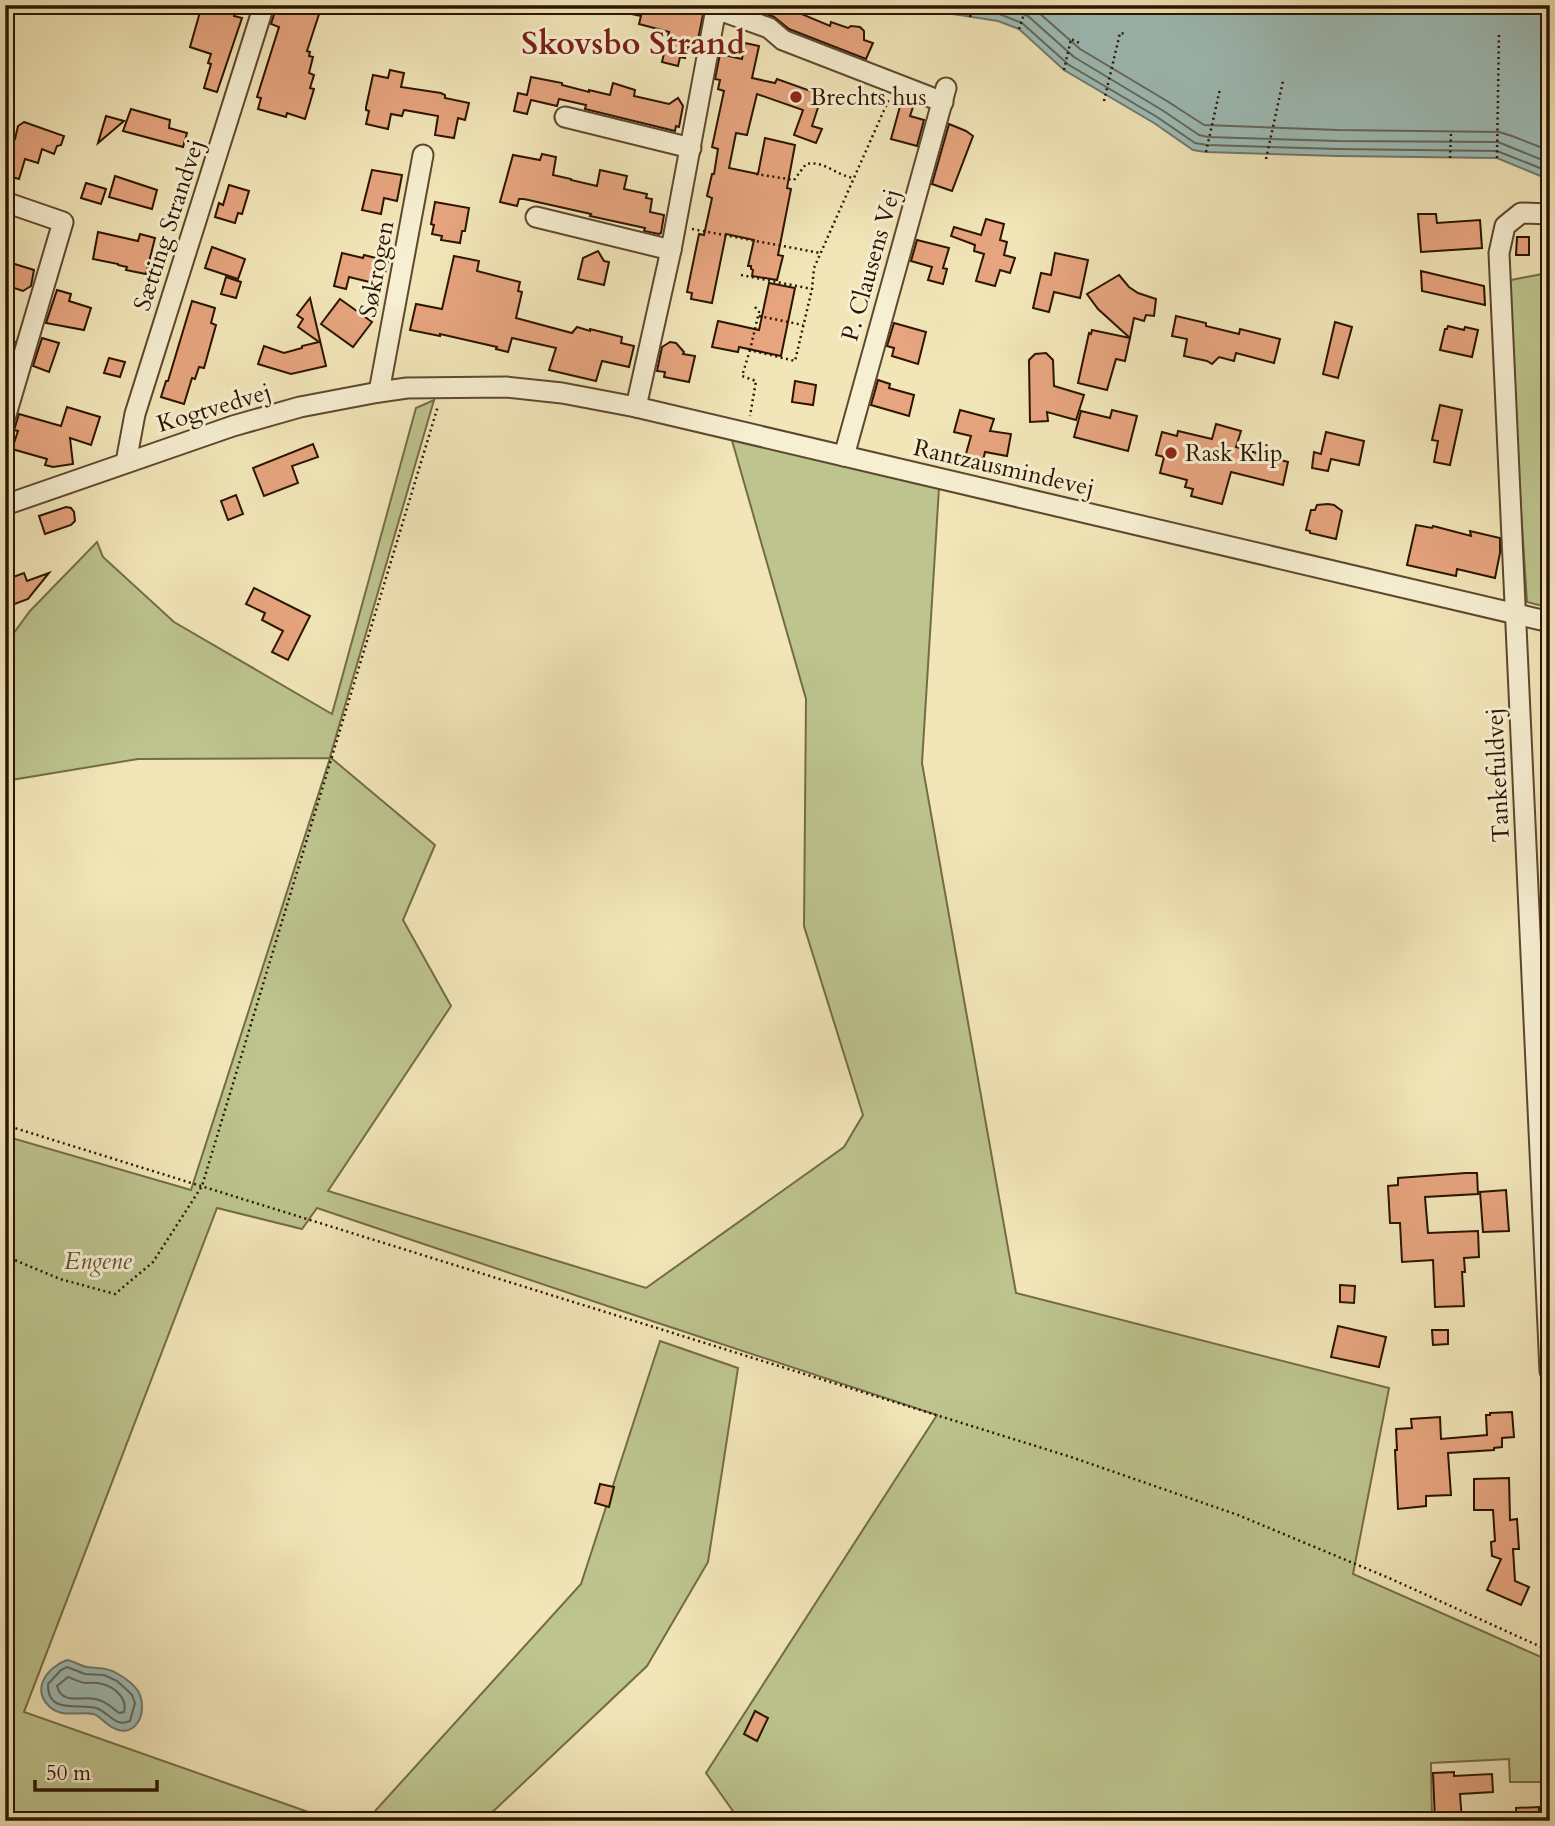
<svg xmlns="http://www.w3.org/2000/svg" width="1555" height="1826" font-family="Cardo,serif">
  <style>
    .green { fill: #bdc48e; stroke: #746c47; stroke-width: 2 }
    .water { fill: #9ebdb8; stroke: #70796e; stroke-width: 2 }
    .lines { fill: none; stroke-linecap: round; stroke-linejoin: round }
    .shore { stroke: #64685c; stroke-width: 2 }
    .building { fill: #e7a57f; stroke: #2b1400; stroke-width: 2 }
    .minor-casing { stroke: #5d482e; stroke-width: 23 }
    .path { stroke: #2b1400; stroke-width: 2.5; stroke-dasharray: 2 3.5; stroke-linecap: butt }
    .minor { stroke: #f7efd2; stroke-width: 19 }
    .poi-dot { fill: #8f2418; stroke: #f7efd2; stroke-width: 2.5 }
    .labels { text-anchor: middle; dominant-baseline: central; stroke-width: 6; stroke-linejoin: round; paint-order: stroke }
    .poi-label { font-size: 24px; fill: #2b1400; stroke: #f7efd2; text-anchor: start }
    .street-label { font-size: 24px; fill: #2b1400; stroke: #f7efd2 }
    .park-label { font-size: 24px; font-style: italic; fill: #5e5232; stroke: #f7efd2 }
    .district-label { font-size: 32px; font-weight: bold; fill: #7a1f14; stroke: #f7efd2 }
  </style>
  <rect width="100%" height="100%" fill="#f2e6b9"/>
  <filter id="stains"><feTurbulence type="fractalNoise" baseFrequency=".00286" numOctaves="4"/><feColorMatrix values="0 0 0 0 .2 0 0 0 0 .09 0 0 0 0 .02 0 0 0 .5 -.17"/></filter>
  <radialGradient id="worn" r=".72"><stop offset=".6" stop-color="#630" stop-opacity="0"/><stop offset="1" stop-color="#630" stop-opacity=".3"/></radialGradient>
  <g class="green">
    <path d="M1550,267v341l-23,-6 -21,-321 41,-8z"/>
    <path d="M434,400l-104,357 105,88 -32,75 48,86 -123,185 318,97 198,-141 19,-32 -59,-189 2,-227 -75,-262 208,51 -17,275 94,530 373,95 -36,186 197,87v121h-40l-1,-23 -78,4 1,58h-692l-34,-48 231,-358 -288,-95 -332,-112 -15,21 -85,-21 -193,504 310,109h-329v-685l186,54 139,-432 -192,1 -133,22v-136l25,-34 67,-69 6,15 71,65 158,92 84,-306z"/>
    <path d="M660,1341l78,27 -30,194 -61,104 -164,155h-117l215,-237z"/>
  </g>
  <g class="water">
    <path d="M931,5h619v175l-53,-22 -159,-2 -132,-4 -13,-2 -39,-27 -90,-53 -45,-41 -21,-8 -45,-7z"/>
    <path d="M67,1660c7,1 13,6 20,7 12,2 20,0 31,7 7,4 16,11 20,17 12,21 -4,55 -32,32 -4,-3 -8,-8 -13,-9 -15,-3 -29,4 -42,-6 -21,-18 -4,-41 16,-48z"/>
  </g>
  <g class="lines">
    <g class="shore">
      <path d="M948,5l51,9 23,9 47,42 88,52 38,26 12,2 131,4 159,2 53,21"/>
      <path d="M998,5l30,11 46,41 88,53 37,25 9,2 130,4 160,1 52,21"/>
      <path d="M1030,5l50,44 87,52 37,24 134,5 161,2 13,4 38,15"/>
      <path d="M67,1667l18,7 19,1 13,6 10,9 5,5 3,8 -5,18c-15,7 -21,-9 -34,-13 -17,-5 -49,7 -48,-24l13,-14z"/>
      <path d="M68,1677c5,2 11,5 17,6 5,0 11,-1 17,1 13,3 26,15 22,28l-5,1c-7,-5 -14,-13 -24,-14 -14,-3 -33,6 -38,-13z"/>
    </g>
  </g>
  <g class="building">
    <path d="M202,5h23l11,4 -2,7 8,2 -25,74 -13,-4 7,-24 -3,-1 3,-9 -21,-7z"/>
    <path d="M289,5h33l-15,46 3,1 -1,4 4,1 -4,16 5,2 -4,13 4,1 -9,30 -18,-6 -1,4 -28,-8 3,-11 -4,-1 22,-70 -8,-3 5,-16 11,3z"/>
    <path d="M617,5h88l-9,44 -9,-2 -2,11 -5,-1 -2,9 -16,-4 7,-30 -30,-8 2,-8 -24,-5z"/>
    <path d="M742,5h60l-3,8 31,13 1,-4 17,6 3,-2 9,1 4,4v9l9,3 -7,16 -77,-30 -15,-12z"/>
    <path d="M745,43l14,3 -7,32 23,5 2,-4 45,16 -10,31 10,3 -6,14 -22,-8 9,-25 -46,-16 -10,41 -11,-2 -7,35 29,6 7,-36 30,7 -8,43 4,1 -13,66 5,1 -6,24 -25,-4 1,-6 -2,-1v-3h-3l6,-26 -28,-6 -14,69 -21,-4 1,-6 -5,-1 12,-58 5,1 8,-37 -5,-2 5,-22h2l4,-25 -6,-2 12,-56 -6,-2 2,-9 -5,-1 5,-25 22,5z"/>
    <path d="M390,70l14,3 -3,14 40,6 4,2v3l24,5 -4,17 -7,-2 -4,20 -19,-3 3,-19 -34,-6 -2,6 -11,-2 -3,15 -22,-5 3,-13 -3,-1v-3l7,-32 15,3z"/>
    <path d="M531,77l31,6v2l27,7v-2l21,5 3,-12 22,7 -1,6 35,8 9,-6 5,8 -4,21 -3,-1 -1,5 -90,-22 1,-4 -27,-6 -2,7 -26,-6 -4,14 -13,-3 4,-18 9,2z"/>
    <path d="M902,99l12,5 -4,12 14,4 -7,26 -26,-7z"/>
    <path d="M131,109l39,11 -1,8 18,5 -4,14 -60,-16z"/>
    <path d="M106,116l18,5 -26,22z"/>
    <path d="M24,122l40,14 -3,9 -4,1 -3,8 -12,-5 -4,14 -13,-4 -6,20 -14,-4v-17l7,-20 3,1 3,-13z"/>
    <path d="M949,124l17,7 7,5 -21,55 -20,-7z"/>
    <path d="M542,154l14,3 -3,18 18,4v1l26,6 3,-16 27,6 -3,13 23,5 -1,4 6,1 -2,13 14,3 -3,18 -2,1 -15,-3 1,-3 -55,-12 1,-2 -67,-15h-5l-2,7 -17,-4 13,-47 27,5z"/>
    <path d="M372,170l30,5 -5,26 -13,-3 -3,16 -19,-4z"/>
    <path d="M115,176l42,14 -5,19 -43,-12z"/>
    <path d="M86,183l20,6 -5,15 -20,-6z"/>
    <path d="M229,185l20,6 -7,23 -4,-1 -3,10 -20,-6 4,-14 4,2z"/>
    <path d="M435,202l34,6 -4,23h-3l-2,12 -19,-3 1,-4 -10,-2 2,-9 -3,-1z"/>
    <path d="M1418,214h18l1,9 43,-3 2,28 -61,4z"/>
    <path d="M986,219l18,5 -4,16 7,2 -3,13 11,3 -5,15 -10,-3 -5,16 -19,-5 8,-27 -10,-3 1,-6 -24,-9 3,-9 27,8z"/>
    <path d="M98,232l40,9 2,-7 15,4 -9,36 -20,-4 1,-3 -9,-2v-1l-25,-5z"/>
    <path d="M1517,237h12v18h-13z"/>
    <path d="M917,240l32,8 -6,20 4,1 -4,15 -15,-4 4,-13 -21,-6z"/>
    <path d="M212,247l33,12 -7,20 -33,-11z"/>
    <path d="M598,251l6,10 5,1 -5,23 -26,-6 5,-21z"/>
    <path d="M342,253l21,5 1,-3 24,6 -6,24 -33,-8 -3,12 -12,-3z"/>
    <path d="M1055,253l33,7 -8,38 -26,-6 -5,20 -16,-4 8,-35 10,2z"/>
    <path d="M454,256l25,5 -2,10 43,11 -2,9 4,1 -6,26 56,15 5,-6 13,4v-2l32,8 -1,6 13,3 -5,21 -27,-6 -6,20 -47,-11 7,-22 -44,-10 -4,14 -12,-3 1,-2 -57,-13v2l-30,-6 6,-26 26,5z"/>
    <path d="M5,261l29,9 -3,16 -8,5 -18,-6z"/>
    <path d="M1421,271l63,15 1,19 -63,-14z"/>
    <path d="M1119,275l10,12 9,6 18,6 -2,17 -8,-1 -2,6 -10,-3 -4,20 -32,-29 -11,-15z"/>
    <path d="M226,277l15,5 -5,16 -15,-4z"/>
    <path d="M769,283l26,5 -14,68 -42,-9 -1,5 -26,-5 6,-26 41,9z"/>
    <path d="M57,290l14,4 -2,7 22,7 -7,22 -38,-7z"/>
    <path d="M310,298l16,68 -35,8 -33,-10 6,-18 20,7 18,-5v-2l17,-4 -21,-15 5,-8 -6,-4z"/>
    <path d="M340,299l32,23 -19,25 -32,-23z"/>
    <path d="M192,301l23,7 -4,15 5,2 -12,43 -5,-1 -4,12 -3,-1 -8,26 -23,-7 5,-16h2z"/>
    <path d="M1176,316l30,7v3l33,8 1,-5 40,10 -6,24 -38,-10 -2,8 -15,-4 -7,7 -5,-3 -23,-5 3,-17 -15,-3z"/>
    <path d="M1335,322l17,5 -14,51 -15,-4z"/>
    <path d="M894,323l32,9 -8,32 -26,-8 2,-8 -7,-2z"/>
    <path d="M1448,326l16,4 1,-3 13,3 -6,27 -32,-7 5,-21h2z"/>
    <path d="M1092,330l38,8 -5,23 -9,-2 -9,31 -29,-7 11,-50 2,1z"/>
    <path d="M42,338l17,5 -10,29 -16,-6z"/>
    <path d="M5,340l10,2 -10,32z"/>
    <path d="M670,342l6,1 8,9 -1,2 12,2 -6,26 -25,-5 1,-5 -8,-1 5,-24z"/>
    <path d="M1046,353l7,7 1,26 30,9 -8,25 -29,-8 1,9 -18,1 -1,-62 6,-6z"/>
    <path d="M109,358l16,4 -5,15 -16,-4z"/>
    <path d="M878,380l12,4 -1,4 25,7 -5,21 -38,-11z"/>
    <path d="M795,381l21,4 -3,20 -21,-3z"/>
    <path d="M1440,405l22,5 -12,55 -16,-3 4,-21 -6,-1z"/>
    <path d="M67,407l33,10 -9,28 -21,-7 3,26 -20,3 -8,-2 2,-6 -35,-10 6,-18 -4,-1 5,-16 42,12z"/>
    <path d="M960,410l34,9 -4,12 21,3 -4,22 -22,-4 -3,13 -18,-4 7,-25 -17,-4z"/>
    <path d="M1112,410l25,6 -9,35 -54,-14 7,-26 29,7z"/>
    <path d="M1216,424l25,7 -5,16 52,15 -5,23 -52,-13 -9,32 -31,-8 2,-7 -8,-2 2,-7 -27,-7 4,-16 -8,-2 6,-23 15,4 1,-5 34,8z"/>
    <path d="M1326,432l38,9 -5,24 -28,-6 -3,12 -16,-3 2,-16 7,2z"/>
    <path d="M313,444l5,13 -26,9 6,17 -34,13 -11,-28z"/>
    <path d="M236,495l7,19 -15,6 -7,-19z"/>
    <path d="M1328,504l6,1 8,6 -6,28 -26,-6v-2l-4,-1 5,-20h4l2,-5z"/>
    <path d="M66,507l5,1 3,4 1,9 -4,4 -26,9 -6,-18z"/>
    <path d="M1416,525l16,3 1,-2 38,10 -1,-5 30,7v15l-5,25 -38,-9 -1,7 -49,-11z"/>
    <path d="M24,573l3,8 22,-8 -21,26 -16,6 -7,-20v-5z"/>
    <path d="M254,588l56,28 -22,44 -16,-8 11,-21 -21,-11 3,-7 -19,-9z"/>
    <path d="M1466,1173h11l1,21 -53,3 3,36 50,-2 1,26 -15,1 1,14h-3l2,34 -29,1 -2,-47 -31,2 -2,-39h-10l-2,-37 10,-1v-7z"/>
    <path d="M1506,1190l3,41 -26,1 -3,-40z"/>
    <path d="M1340,1285l15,1 -1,17 -14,-1z"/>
    <path d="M1338,1326l48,11 -7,30 -48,-10z"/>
    <path d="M1432,1330h16v14l-15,1z"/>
    <path d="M1512,1412l2,25 -12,1v9l-8,1v2l-46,3 3,42 -25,1v10l-28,3 -3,-59h2l-1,-21 16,-1 -1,-9 29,-2 1,22 46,-4 -1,-20h4v-2z"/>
    <path d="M1509,1478l1,42 7,-1 2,30h-6l2,32 14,6 -8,18 -34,-15 14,-31 -9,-3 -1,-14 4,-1 -2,-31h-19v-31z"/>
    <path d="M600,1484l14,3 -5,20 -14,-4z"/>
    <path d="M755,1711l13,7 -11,23 -13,-7z"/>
    <path d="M1454,1772v4l38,-2 1,18 -33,2 2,27h-27l-2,-48z"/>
    <path d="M1539,1807v14h-23v-13z"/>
  </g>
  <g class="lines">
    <defs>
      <g id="minor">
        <path d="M565,117l126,31"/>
        <path d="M5,202l58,20 -58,196"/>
        <path d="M1550,214l-29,-1 -16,13 -6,27 51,1118"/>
        <path d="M536,217l135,33"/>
        <path d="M379,392l44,-237"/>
        <path d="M636,407l35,-157 45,-241 53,19 14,12 160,62"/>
        <path d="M844,456l102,-368"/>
        <path d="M126,462l9,-48 129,-409"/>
        <path d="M5,505l228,-79 67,-19 79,-15 28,-4 99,-1 56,6 74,14 914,215"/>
      </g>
    </defs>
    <use href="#minor" class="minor-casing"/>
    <g class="path">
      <path d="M953,14l2,-9"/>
      <path d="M970,17l3,-12"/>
      <path d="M1019,29l7,-21 5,2"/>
      <path d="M1064,70l7,-31 11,5"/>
      <path d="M1104,101l16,-68 6,1"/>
      <path d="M1206,152l14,-63"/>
      <path d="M1450,158l1,-25"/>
      <path d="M1497,158l2,-126"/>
      <path d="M1266,159l17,-78"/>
      <path d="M756,174l38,6 12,-16c18,-4 31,12 48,14"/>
      <path d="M692,229l128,24"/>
      <path d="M741,275l71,14"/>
      <path d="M755,307l4,5 -9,38 45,11 17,-72 2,-21 75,-169"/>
      <path d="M759,316l44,9"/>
      <path d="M750,350l-8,26 14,5 -6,35"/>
      <path d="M5,1125l1066,332 167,58 151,63 161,73"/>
      <path d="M5,1256l55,23 55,15 38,-32 49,-76 236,-780"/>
    </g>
    <use href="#minor" class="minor"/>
  </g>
  <g class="poi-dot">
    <circle cx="796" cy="97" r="7"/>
    <circle cx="1171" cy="453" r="7"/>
  </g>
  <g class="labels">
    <g class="poi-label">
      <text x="810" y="97">Brechts hus</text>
      <text x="1185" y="453">Rask Klip</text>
    </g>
    <g class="street-label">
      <text transform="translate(169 225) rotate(-72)">Sætting Strandvej</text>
      <text transform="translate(871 265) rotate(-74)">P. Clausens Vej</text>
      <text transform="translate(377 269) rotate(-79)">Søkrogen</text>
      <text transform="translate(214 408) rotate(-17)">Kogtvedvej</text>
      <text transform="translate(1004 468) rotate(13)">Rantzausmindevej</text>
      <text transform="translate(1498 775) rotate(-93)">Tankefuldvej</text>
    </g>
    <g class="park-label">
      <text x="98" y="1261">Engene</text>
    </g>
    <g class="district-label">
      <text x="633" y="44">Skovsbo Strand</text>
    </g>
  </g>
  <rect width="1555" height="1826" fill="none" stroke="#f2e6b9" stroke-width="28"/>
  <rect x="7" y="7" width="1541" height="1812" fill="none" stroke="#2b1400" stroke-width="3.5"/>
  <rect x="14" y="14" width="1527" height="1798" fill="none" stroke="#2b1400" stroke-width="2"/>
  <path d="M35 1780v10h122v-10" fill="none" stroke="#2b1400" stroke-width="3.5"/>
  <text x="46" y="1780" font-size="21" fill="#2b1400" stroke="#f7efd2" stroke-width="5" paint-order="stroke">50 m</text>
  <rect width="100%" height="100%" filter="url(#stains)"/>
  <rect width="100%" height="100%" fill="url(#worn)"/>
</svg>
